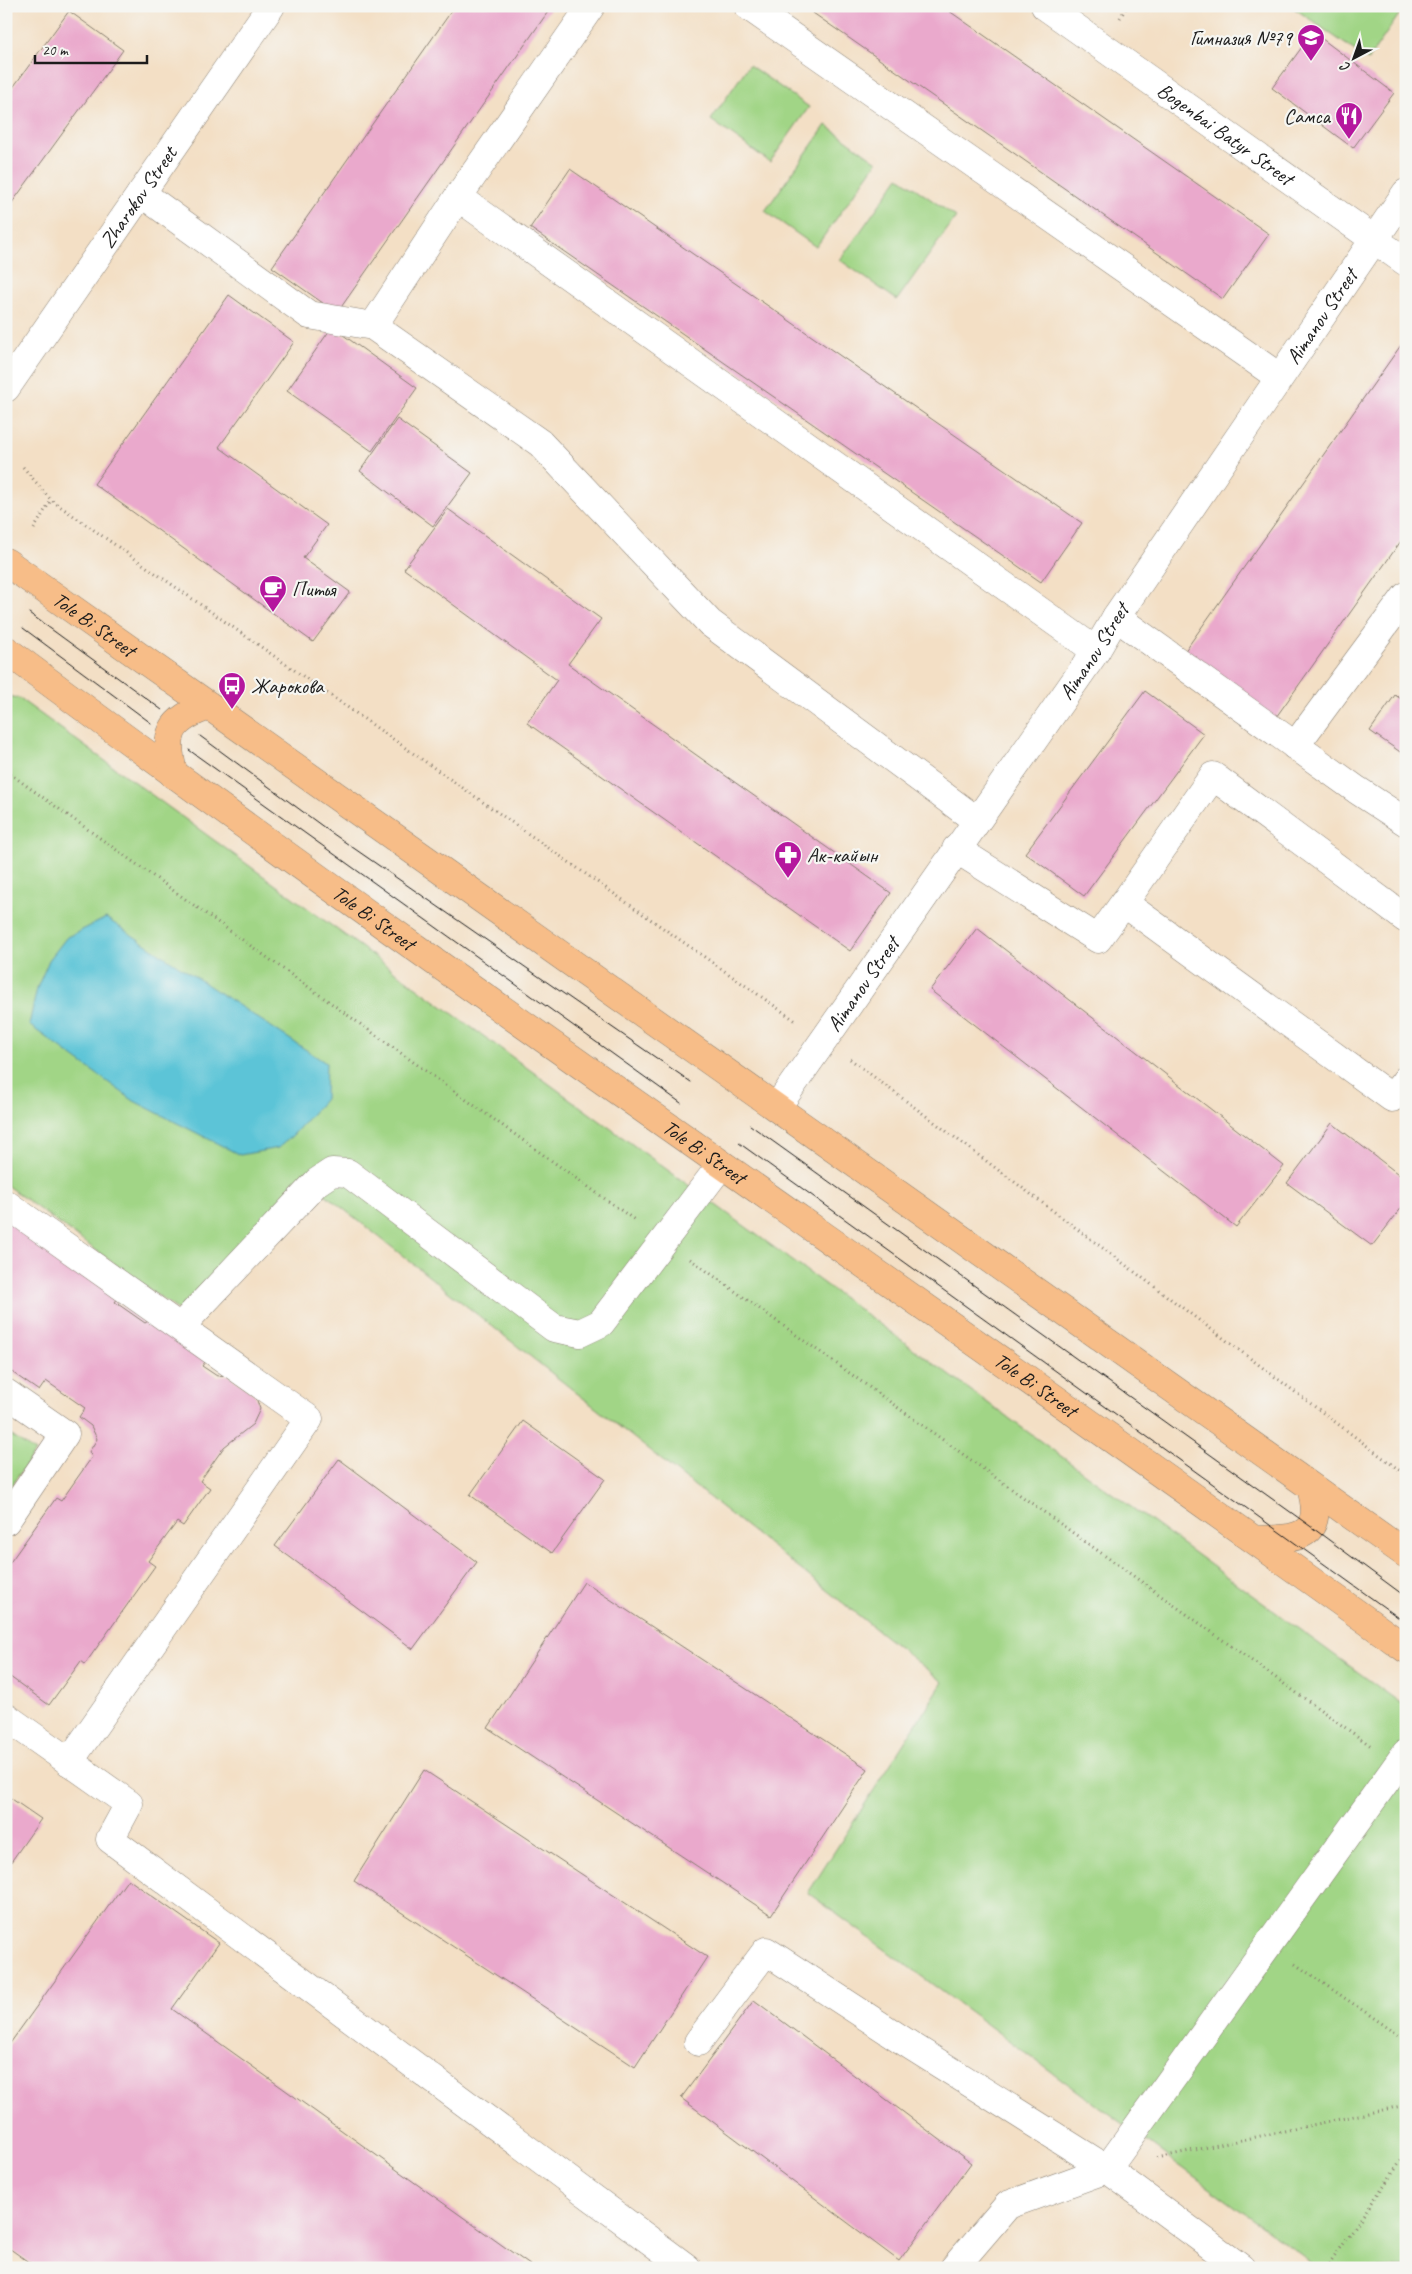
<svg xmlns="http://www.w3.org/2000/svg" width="1412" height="2274" font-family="Caveat,sans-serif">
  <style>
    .green { fill: #a1d586; stroke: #5e7851 }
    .water { fill: #5bc4d7; stroke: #3c707a }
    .building { fill: #eaa9cc }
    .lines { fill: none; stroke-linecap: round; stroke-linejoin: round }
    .minor-casing { stroke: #887e70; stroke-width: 29 }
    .major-casing { stroke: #887e70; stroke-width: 29 }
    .path { stroke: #887e70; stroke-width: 3; stroke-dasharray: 1 4; stroke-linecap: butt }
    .minor { stroke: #fff; stroke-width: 28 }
    .major { stroke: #f7bd88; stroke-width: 28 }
    .tram { stroke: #1c1c1c; stroke-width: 1 }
    .labels { text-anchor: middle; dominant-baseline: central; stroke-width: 4.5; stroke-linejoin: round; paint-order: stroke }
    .poi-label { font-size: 21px; fill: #1c1c1c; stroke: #f6f6f2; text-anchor: start }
    .street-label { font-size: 21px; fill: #1c1c1c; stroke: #f6f6f2 }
  </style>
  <rect width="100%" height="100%" fill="#f6f6f2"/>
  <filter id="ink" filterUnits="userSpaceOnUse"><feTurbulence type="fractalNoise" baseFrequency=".02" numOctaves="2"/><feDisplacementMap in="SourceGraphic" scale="10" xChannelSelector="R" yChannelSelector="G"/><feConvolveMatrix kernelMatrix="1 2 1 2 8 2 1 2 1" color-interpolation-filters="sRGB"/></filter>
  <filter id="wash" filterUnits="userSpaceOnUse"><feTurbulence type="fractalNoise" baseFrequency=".0096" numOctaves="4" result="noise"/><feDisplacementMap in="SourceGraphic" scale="20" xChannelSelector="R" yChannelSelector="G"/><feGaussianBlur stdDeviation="1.12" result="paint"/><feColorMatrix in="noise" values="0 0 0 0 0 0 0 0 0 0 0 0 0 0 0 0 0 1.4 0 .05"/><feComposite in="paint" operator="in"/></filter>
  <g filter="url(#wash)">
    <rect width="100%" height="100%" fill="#f3dfc5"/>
    <g class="green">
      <path d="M1291,6h114l-37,54z"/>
      <path d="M749,65l60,42 -39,55 -59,-42z"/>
      <path d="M826,125l51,37 -61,85 -51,-36z"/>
      <path d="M899,177l57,40 -59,83 -57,-40z"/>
      <path d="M6,695l14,4 1386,1008v561h-87l-511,-375 135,-211 -640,-505 -125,133 -172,-125z"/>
      <path d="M6,1432l29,20 -29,41z"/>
    </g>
    <path class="water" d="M106,918l220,145 -1,36 -32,36 -15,13 -38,7 -106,-54 -105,-76 8,-37 12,-28 17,-22z"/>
    <g id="blocks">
      <g class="building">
        <path d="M455,6h97l-215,307 -65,-46z"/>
        <path d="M803,6h139l327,228 -46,65z"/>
        <path d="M69,11l54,39 -117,161v-114z"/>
        <path d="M1313,32l81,61 -41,55 -81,-60z"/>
        <path d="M570,169l512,354 -41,59 -511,-354z"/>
        <path d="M229,295l65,47 -75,105 108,78 -24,33 47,34 -37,50 -219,-158z"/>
        <path d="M332,327l85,61 -45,63 -85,-60z"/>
        <path d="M1406,338v196l-132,186 -92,-65z"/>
        <path d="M397,419l75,54 -39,53 -73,-55z"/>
        <path d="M448,509l153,110 -33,45 323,229 -41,58 -323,-228 30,-43 -153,-111z"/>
        <path d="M1145,691l59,43 -120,162 -59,-43z"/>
        <path d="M1395,695l11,7v54l-36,-25z"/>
        <path d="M977,928l307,238 -48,61 -306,-237z"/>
        <path d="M1332,1123l74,57v22l-34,44 -85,-63z"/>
        <path d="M6,1211l116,82 -7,9 30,21 7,-4 56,39 -6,8 15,10 11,-1 27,20 5,14 -7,15 -29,23 -24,34 10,7 -27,38 -6,-4 -29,39 7,5 -70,98 -4,-3 -32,44 -43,-31v-106l50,-70 5,3 31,-44 -3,-5 8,-13 -6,-13 -12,-9 6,-9 -39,-27 -7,10 -33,-23z"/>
        <path d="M523,1421l82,58 -53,74 -82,-58z"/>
        <path d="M339,1459l138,103 -64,87 -138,-103z"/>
        <path d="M584,1582l284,187 -97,146 -283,-187z"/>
        <path d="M424,1770l283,187 -72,110 -281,-186z"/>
        <path d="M6,1795l35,24 -35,50z"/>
        <path d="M128,1879l91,64 -47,66 362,259h-497l-31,-22v-197z"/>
        <path d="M754,2000l217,163 -72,98 -218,-163z"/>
      </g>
    </g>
  </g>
  <g filter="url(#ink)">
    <use href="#blocks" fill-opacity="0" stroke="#887e70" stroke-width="1"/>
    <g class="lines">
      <defs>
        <g id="minor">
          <path d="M591,6l-133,191 638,454"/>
          <path d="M748,6l531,371"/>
          <path id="s1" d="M1045,6l361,256"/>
          <path d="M141,193l168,122 64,11 167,117 170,180 266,197"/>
          <path d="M373,326l85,-129"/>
          <path id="s2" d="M6,388l265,-382"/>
          <path d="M1116,617l241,173 49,32"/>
          <path d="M1295,746l111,-150"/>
          <path d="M956,849l142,90 26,-36 268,195 14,-18"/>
          <path d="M1124,903l89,-127 193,143"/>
          <path id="s3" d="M777,1107l319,-456 20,-34 290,-424"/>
          <path d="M6,1204l303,215 -240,343"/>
          <path d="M181,1326l136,-144 15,-10 16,1 206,155 26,5 21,-10 120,-158"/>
          <path d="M6,1393l59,41 -59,87"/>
          <path d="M6,1717l123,87 -19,35 577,429"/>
          <path d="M698,2042l68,-91 147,96 194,122"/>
          <path d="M954,2268l54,-63 99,-36"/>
          <path d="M1241,2268l-134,-99 299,-416"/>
        </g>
        <g id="major">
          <path id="s4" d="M6,562l1400,992"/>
          <path id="s5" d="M6,650c460,343 936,663 1400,999"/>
          <path d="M174,775c-11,-41 -5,-55 35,-69"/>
          <path d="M1255,1540c39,-1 71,0 56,-52"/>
        </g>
      </defs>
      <use href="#minor" class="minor-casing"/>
      <use href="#major" class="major-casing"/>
      <g class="path">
        <path d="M1120,18l7,-12"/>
        <path d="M23,467l28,33 745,521"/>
        <path d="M34,529l17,-29"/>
        <path d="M6,771l630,450"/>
        <path d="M850,1059l556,416"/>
        <path d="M690,1259l681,487"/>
        <path d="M1295,1964l111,76"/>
        <path d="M1157,2158l249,-53"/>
        <path d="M1326,2268l80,-114"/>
      </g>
      <use href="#minor" class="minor"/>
      <use href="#major" class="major"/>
      <g class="tram">
        <path d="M29,613l133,97"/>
        <path d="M23,628l128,95"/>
        <path d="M200,736l129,95 362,251"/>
        <path d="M189,750l492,353"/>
        <path d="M750,1125l560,401 96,71"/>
        <path d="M739,1143l667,480"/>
      </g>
    </g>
  </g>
  <defs>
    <symbol id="school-pin" viewBox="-11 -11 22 30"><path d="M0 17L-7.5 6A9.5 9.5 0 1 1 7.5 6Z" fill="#b5179e" stroke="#f6f6f2"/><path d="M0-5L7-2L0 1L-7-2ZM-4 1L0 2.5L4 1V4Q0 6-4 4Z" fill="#fff"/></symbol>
    <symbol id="restaurant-pin" viewBox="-11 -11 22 30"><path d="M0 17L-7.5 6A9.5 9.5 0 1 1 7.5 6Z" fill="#b5179e" stroke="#f6f6f2"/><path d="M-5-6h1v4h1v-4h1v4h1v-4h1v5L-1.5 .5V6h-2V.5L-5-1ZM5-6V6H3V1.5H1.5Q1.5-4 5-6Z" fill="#fff"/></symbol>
    <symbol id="cafe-pin" viewBox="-11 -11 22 30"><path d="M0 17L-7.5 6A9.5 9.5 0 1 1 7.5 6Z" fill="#b5179e" stroke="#f6f6f2"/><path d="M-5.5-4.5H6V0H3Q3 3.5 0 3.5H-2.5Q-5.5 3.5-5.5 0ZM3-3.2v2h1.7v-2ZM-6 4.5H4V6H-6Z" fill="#fff"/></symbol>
    <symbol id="bus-pin" viewBox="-11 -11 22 30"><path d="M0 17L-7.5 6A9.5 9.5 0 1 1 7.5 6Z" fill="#b5179e" stroke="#f6f6f2"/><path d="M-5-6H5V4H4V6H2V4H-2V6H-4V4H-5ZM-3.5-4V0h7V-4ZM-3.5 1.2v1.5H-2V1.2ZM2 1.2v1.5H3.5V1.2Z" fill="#fff"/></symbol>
    <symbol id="pharmacy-pin" viewBox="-11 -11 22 30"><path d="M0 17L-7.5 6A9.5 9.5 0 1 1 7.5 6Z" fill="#b5179e" stroke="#f6f6f2"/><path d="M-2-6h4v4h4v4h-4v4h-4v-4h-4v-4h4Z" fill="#fff"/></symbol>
  </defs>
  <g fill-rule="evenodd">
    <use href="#school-pin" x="1295" y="22" width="32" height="43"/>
    <use href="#restaurant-pin" x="1333" y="100" width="32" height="43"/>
    <use href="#cafe-pin" x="257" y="573" width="32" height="43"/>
    <use href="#bus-pin" x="216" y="670" width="32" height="43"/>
    <use href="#pharmacy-pin" x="772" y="839" width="32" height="43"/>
  </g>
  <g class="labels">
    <g class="poi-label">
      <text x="1292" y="38" text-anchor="end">Гимназия №79</text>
      <text x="1330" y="116" text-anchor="end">Самса</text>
      <text x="292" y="589">Питья</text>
      <text x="251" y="686">Жарокова</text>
      <text x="807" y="855">Ак-кайын</text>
    </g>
    <g class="street-label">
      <text stroke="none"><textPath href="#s1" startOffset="221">Bogenbai Batyr Street</textPath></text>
      <text stroke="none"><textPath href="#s2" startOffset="232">Zharokov Street</textPath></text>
      <text stroke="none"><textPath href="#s3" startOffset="960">Aimanov Street</textPath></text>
      <text stroke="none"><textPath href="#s4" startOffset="108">Tole Bi Street</textPath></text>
      <text stroke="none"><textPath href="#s3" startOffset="555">Aimanov Street</textPath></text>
      <text stroke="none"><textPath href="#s5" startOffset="455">Tole Bi Street</textPath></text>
      <text stroke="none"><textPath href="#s3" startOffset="150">Aimanov Street</textPath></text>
      <text stroke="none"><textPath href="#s5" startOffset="860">Tole Bi Street</textPath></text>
      <text stroke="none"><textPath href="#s5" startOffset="1265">Tole Bi Street</textPath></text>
    </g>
  </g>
  <rect width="1412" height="2274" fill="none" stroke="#f6f6f2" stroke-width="25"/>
  <g transform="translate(1354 58) rotate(221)" stroke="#f6f6f2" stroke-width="4" paint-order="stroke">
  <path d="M0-4L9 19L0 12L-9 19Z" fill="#1c1c1c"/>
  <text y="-8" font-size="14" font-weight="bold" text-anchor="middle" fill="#1c1c1c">С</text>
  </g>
  <path d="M35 55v8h112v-8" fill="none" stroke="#1c1c1c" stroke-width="2.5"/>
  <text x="42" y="55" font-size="15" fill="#1c1c1c" stroke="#f6f6f2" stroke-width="4" paint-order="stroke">20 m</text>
</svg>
